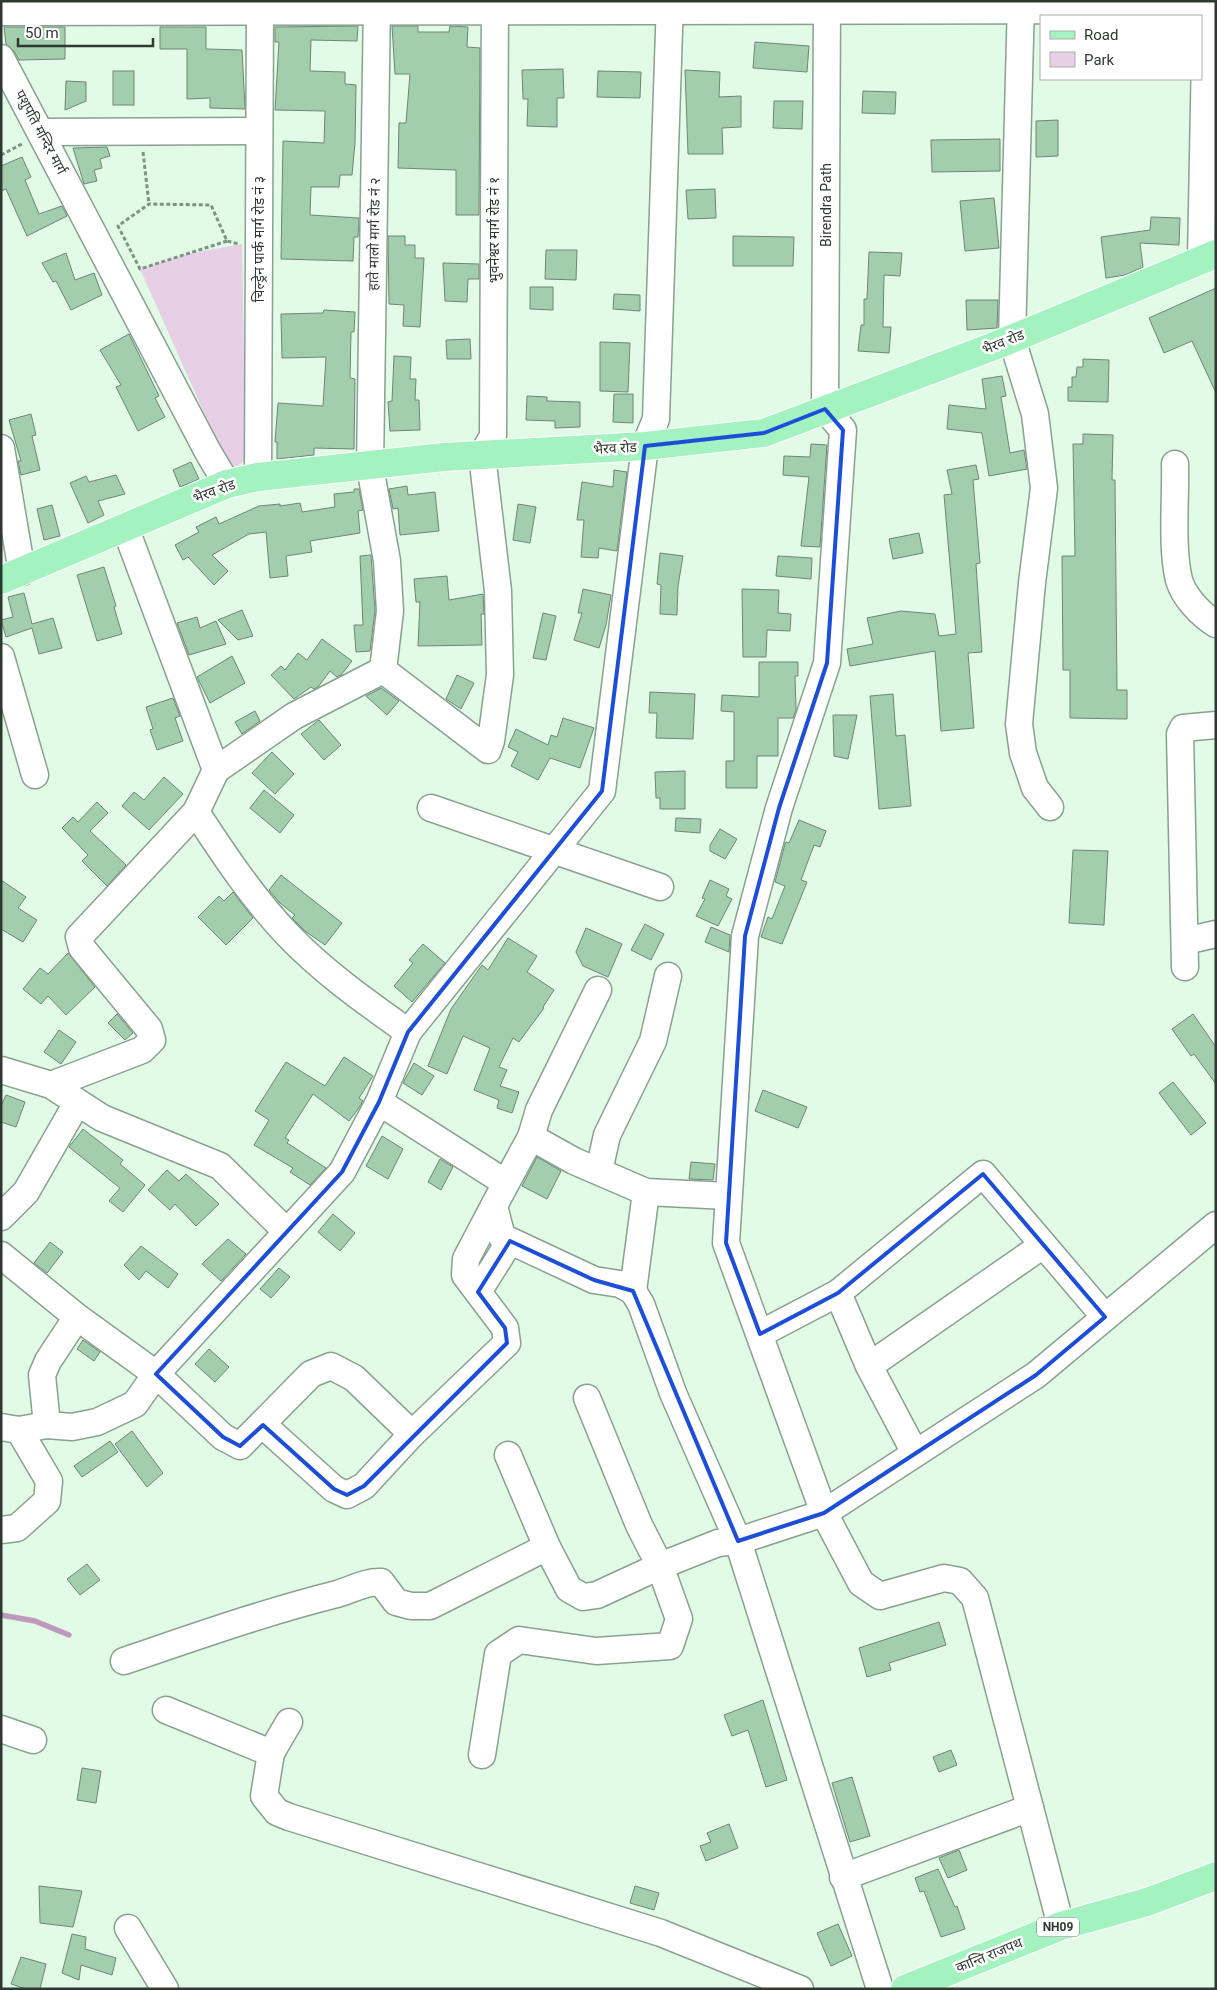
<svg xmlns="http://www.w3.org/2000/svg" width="1217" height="1990" font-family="Roboto,'Noto Sans Devanagari',sans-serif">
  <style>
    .green { fill: #e7d0e6 }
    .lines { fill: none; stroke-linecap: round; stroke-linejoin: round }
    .stream { stroke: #be9abd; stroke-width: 5.5 }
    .building { fill: #a2ceae; stroke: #6e8674 }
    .minor-casing { stroke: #89a18f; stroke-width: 29 }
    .major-casing { stroke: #fff; stroke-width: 30 }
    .path { stroke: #809285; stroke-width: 3; stroke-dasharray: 4 2.5; stroke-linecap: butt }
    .minor { stroke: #fff; stroke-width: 26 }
    .major { stroke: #a5f2c1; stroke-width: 28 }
    .marked { fill: none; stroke: #1d4ed8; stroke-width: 4; stroke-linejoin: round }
    .labels { text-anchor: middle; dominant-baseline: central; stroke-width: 5; stroke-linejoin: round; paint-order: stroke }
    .shield { fill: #fff; stroke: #6d7470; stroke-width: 1 }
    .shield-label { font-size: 12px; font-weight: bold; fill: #2f3932 }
    .street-label { font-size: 14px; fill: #2f3932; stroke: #fff }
  </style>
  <rect width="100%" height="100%" fill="#e1fbe7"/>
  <path class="green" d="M242,244l4,216 -16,11 -90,-202 47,-15z"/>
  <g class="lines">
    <path class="stream" d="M1,1615l34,6 34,14"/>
  </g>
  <g class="building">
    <path d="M358,26l-1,15 -46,-1 -1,31 35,1v12l11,1 -1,58 -3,32h-12l-1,12h-28l-1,28 49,3 -1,19h-4l-1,24 -72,-2 2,-118 41,2 1,-32 -50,-1 4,-68h-4v-15z"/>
    <path d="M392,26h26v6h31l1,-6 18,1 -1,20 13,1 -1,167h-23v-45l-58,-2 1,-45h7l4,-49h-15z"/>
    <path d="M4,27h61v32l-46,1 -5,-9 -8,-7z"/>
    <path d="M160,27h46v22l36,1 3,59 -35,-1v-10l-23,1v-50h-27z"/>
    <path d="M755,42l54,4 -2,26 -54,-4z"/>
    <path d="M563,69l1,29h-7v29l-30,-1 1,-27h-5l-1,-29z"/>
    <path d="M685,70l35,2 -1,25 22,-1v31l-19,1 1,26h-35z"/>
    <rect x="113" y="71" width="21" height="34"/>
    <path d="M598,71l43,1 -1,26 -43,-1z"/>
    <path d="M66,81l20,1v19l-21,9z"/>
    <path d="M863,91l33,1 -1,22 -33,-1z"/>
    <path d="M774,101h29l-1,28 -29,-1z"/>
    <path d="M1058,120v36l-22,1v-36z"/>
    <path d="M1000,139v32l-68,1 -1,-32z"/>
    <path d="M107,147l3,9 -10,3 2,9 -8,2 3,11 -13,3 -11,-36z"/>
    <path d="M22,157l9,20 -6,3 14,34 23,-8 5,10 -40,20 -21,-47 -5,2v-25z"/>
    <path d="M715,189l1,29 -28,1 -2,-29z"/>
    <path d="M994,198l5,50 -34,3 -5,-50z"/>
    <path d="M1151,217l29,1 -1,27 -39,-2 3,24 -18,8 -19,3 -5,-41 49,-7z"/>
    <path d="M388,236h17v9h10v13h9l-4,69 -17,-1 1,-21 -15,-1z"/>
    <path d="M733,236l61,1 -1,29h-60z"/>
    <path d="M546,250h31l-1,30 -31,-1z"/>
    <path d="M869,252l33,1 -2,23 -16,-1 -1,52h8l-2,26 -31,-2 3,-26h3v-26h3z"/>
    <path d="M66,253l9,27 19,-7 8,22 -31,15 -15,-29 -3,1 -11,-19z"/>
    <path d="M443,263l36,1v15h-11l-1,23 -22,-1z"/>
    <path d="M530,287h23v23l-23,-1z"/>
    <path d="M1216,288v105l-24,-52 -28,12 -15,-35z"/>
    <path d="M614,294l26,1v16l-27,-2z"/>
    <path d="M966,300h32l-1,28 -30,2z"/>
    <path d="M324,310l31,2 -1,20h-3l-1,46 5,1 -1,70 -40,-1v7l-37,4v-17h-2l3,-39 45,3 3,-49 -44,1 -1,-44 42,-1z"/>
    <path d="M129,334l30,62 -4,2 10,19 -27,14 -22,-44 5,-2 -21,-35z"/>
    <path d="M470,339l1,20h-24l-1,-19z"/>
    <path d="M600,342l30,1 -2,49 -28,-1z"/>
    <path d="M394,356l17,1 -1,22h6l-1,21h4l1,30 -30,1 -2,-29 4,-1z"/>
    <path d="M1083,359l26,1 -1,42 -40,-1v-14h4v-10h4l1,-10h6z"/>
    <path d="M1002,376l4,20 -5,1 9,56 14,-3 3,19 -38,7 -7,-43 -35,-4 2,-24 37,4 -4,-30z"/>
    <path d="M614,394h19v29l-20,-1z"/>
    <path d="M527,396l20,1v4l33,1v25l-25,1v-7l-29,-1z"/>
    <path d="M31,414l5,21 -4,1 8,34 -19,5 -3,-14h3l-12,-41z"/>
    <path d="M1083,434l30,1 -1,45h3l2,210h10v29l-57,-1v-48h-7l-1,-114h13l-2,-112h10z"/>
    <path d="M811,444l16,1 -7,102 -19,-1 8,-69 -26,-2 1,-19 26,1z"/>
    <path d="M191,462l8,17 -19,8 -7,-17z"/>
    <path d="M976,465l3,14 -6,1 7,83 -4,1 6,88 -14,1 6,75 -33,3 -6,-80 -85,15 -3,-17 26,-5 -6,-26 34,-7 34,3 4,22 17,-2 -12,-139 8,-1 -5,-24z"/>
    <path d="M614,470l13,2 -10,79 -18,-3 -1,10 -17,-1 3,-37h-7l5,-38 31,5z"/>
    <path d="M116,475l9,19 -27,7 6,14 -16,8 -18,-40 16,-7 3,6z"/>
    <path d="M407,486l1,9 27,-3 4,39 -39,4 -2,-27 -5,1 -4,-20z"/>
    <path d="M354,489h5l4,21 -5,1 2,22 -50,8 2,11 -26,4 2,20 -18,2 -4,-46 -17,2 -37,21 16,16 -14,14 -26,-28 -5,3 -8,-15 24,-13 -3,-5 20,-10 3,7 40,-18 21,-2v2l20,-3 2,9 33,-5 -1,-13 20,-2z"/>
    <path d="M518,504l18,3 -6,36 -17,-3z"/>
    <path d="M52,505l8,31 -16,4 -7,-31z"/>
    <path d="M919,533l4,20 -30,6 -4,-20z"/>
    <path d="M660,553l23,3 -5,30 -1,29 -17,-1 1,-29 -4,-1z"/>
    <path d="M371,555l4,56 -5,40 -14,1 -2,-27h9l-3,-69z"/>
    <path d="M778,556l34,2 -1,21 -35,-3z"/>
    <path d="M104,567l12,39 -2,1 8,27 -25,7 -20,-66z"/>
    <path d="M447,576l2,24 34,-6 1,20h-3l1,31 -64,1 2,-44h-4l-2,-23z"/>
    <path d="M583,589l28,6 -5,30 -7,23 -25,-8 8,-27h-4z"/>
    <path d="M742,589l37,1 -1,23 13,1 -1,17 -23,-1 -1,27h-23z"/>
    <path d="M24,593l8,31 21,-6 9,30 -23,6 -7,-26 -26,9 -5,-17 12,-3 -5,-20z"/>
    <path d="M242,610l11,26 -15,4 -20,-20z"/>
    <path d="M543,613l13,3 -10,44 -13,-2z"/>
    <path d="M197,617l3,11 16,-7 10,23 -37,11 -12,-32z"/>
    <path d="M322,639l30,22 -11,14 -4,2 -7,-6 -12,16 -4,2 -3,-2 -17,12 -23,-24 10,-9 4,4 13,-17 9,7z"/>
    <path d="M232,656l13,27 -35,20 -13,-26z"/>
    <path d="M759,662h39v14h-3l1,34 -3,8h-15v38h-21v32h-31v-27h8v-49l-13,-1 1,-16 37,2z"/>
    <path d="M457,675l17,8 -13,26 -15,-10z"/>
    <path d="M381,688l18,13 -12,14 -21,-19z"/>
    <path d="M650,692l45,2 -2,45 -37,-1 1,-25h-8z"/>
    <path d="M893,694l3,42 9,-1 6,71 -32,3 -9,-113z"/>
    <path d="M173,698l7,18 -5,2 8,23 -26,9 -7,-20 3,-1 -7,-22z"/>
    <path d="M255,711l5,10 -18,13 -7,-12z"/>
    <path d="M833,715h24l-9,44 -14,-3z"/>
    <path d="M563,718l31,10 -14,40 -30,-10 -12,22 -27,-14 7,-14 -10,-5 8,-18 32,16 3,-10 6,2z"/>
    <path d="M319,720l22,25 -17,15 -23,-26z"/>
    <path d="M272,752l22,22 -19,20 -23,-21z"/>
    <path d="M685,771v38h-25v-11h-4l-1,-26z"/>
    <path d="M164,777l19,17 -34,36 -27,-24 12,-14 10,8z"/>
    <path d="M264,790l30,25 -14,18 -30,-25z"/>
    <path d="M97,802l11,11 -18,18 36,34 -19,21 -25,-25 6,-6 -26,-27 11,-11 5,5z"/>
    <path d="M676,818l25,1 -1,14 -25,-2z"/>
    <path d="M799,820l27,11 -6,16 -6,-2 -13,35 6,2 -25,62 -21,-7 7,-20 4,2 13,-33 -10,-4 10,-38 1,-2 3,1z"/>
    <path d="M720,829l17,10 -12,20 -15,-8v-6z"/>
    <path d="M1073,850l35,1 -4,74 -35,-2z"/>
    <path d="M281,875l61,48 -17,22 -20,-14 -13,-13 3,-3 -15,-12 -11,-13z"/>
    <path d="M1,880l25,17 -8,11 19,12 -14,22 -22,-13z"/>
    <path d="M710,880l19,9 -3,7 6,3 -14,27 -22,-10 9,-17 -3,-1z"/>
    <path d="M233,892l20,26 -27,27 -28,-28 21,-21 5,5z"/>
    <path d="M645,924l19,10 -13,26 -20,-10z"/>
    <path d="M711,927l19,8 -1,17 -24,-10z"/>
    <path d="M586,928l36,16 -14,33 -25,-11 -7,-14z"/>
    <path d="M508,938l29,18 -10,16 27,18 -11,17 1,1 -25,34 -6,-4 -14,29 8,3 -7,16 19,6 -7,21 -15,-5 2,-8 -25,-10 16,-42 -27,-12 -16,38 -19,-8 23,-57 31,-44 6,5z"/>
    <path d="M423,944l22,19 -33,39 -18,-16 19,-23 -4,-3z"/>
    <path d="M68,953l27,34 -29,28 -18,-19 -7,8 -18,-15 17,-21 8,6z"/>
    <path d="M117,1014l16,19 -8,7 -17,-17z"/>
    <path d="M1193,1014l23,33v37l-22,-30 -3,2 -19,-27z"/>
    <path d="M59,1030l17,12 -15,22 -17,-12z"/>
    <path d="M344,1057l29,19 -14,22 4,3 -5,8 -9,12 -36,-27 -28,44 4,2 -2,3 39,25 -16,17 -20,-13 3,-4 -39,-23 15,-25 -14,-9 31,-49 39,24z"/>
    <path d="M414,1063l20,13 -12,19 -19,-12z"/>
    <path d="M1173,1082l33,41 -15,12 -32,-42z"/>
    <path d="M763,1090l44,17 -9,21 -43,-17z"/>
    <path d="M6,1095l19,7 -9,25 -15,-5v-16z"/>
    <path d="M83,1129l40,31 -3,4 25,21 -22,27 -14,-11 11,-13 -51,-41z"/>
    <path d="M382,1136l21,13 -15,30 -22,-13z"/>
    <path d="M537,1157l24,14 -14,28 -25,-13z"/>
    <path d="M440,1159l13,8 -12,23 -13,-8z"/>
    <path d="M691,1162l24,2 -2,16 -24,-1z"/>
    <path d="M167,1170l12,11 7,-7 33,30 -23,22 -21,-22 -5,6 -22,-20z"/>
    <path d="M333,1214l22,19 -15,18 -22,-19z"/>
    <path d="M228,1239l18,15 -25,27 -19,-17z"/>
    <path d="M50,1242l13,10 -16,21 -13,-10z"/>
    <path d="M141,1246l37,28 -10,14 -22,-17 -7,9 -15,-15z"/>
    <path d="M279,1268l11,9 -19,21 -11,-9z"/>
    <path d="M83,1340l17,12 -6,9 -17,-12z"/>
    <path d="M209,1349l20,18 -14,15 -20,-18z"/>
    <path d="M132,1431l31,42 -16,14 -32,-43z"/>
    <path d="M110,1441l8,11 -36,25 -8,-11z"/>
    <path d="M87,1564l13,16 -20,15 -13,-16z"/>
    <path d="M939,1622l7,23 -57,18 2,7 -24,7 -8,-29z"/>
    <path d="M763,1700l24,80 -21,7 -18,-57 -16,6 -8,-21z"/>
    <path d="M951,1750l6,15 -18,7 -6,-15z"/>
    <path d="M82,1768l19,3 -5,32 -19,-3z"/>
    <path d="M852,1777l18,59 -20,6 -18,-59z"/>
    <path d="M729,1824l9,24 -32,13 -6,-15 11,-4 -4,-9z"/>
    <path d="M959,1850l8,20 -19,8 -9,-20z"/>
    <path d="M938,1869l17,38 2,-1 8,23 -24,8 -17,-46 -4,1 -5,-14z"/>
    <path d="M39,1886l43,5 -9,36 -33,-4z"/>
    <path d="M635,1886l24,7 -5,17 -24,-7z"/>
    <path d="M838,1924l14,32 -21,10 -14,-33z"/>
    <path d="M72,1934l14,3 -1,12 31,9 -4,17 -31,-10 -2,15 -17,-7z"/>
    <path d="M21,1957l25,7 -6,25h-14l-15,-5z"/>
  </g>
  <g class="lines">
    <defs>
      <g id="minor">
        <path d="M827,1l-2,408 18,21 -16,233 -48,145 -34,128 -19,307 98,270 37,70 19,13 64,-18 16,3 15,17 86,328"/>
        <path d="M1021,1l-9,338 23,75 9,74 -12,95 -13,141 4,29 12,35 15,19"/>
        <path d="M1,12l1215,-2"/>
        <path d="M1,58l207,394 19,32"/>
        <path d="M42,132l217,-1"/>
        <path d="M1201,260l5,-259"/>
        <path d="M1,448l21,124"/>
        <path d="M1175,464c1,34 -4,83 4,116 5,17 22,35 37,44"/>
        <path d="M258,477l2,-476"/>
        <path d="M1,657l34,118"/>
        <path d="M383,670l105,80 3,-9 9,-66 -2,-84 -16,-136 11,-19 2,-435"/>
        <path d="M216,770l78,-54 89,-46 7,-59 -3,-50 -17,-94 7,-466"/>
        <path d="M431,808l229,79"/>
        <path d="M196,812c28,43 56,85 91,122 36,38 79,68 121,98"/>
        <path d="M1185,941l31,-7"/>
        <path d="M1185,967l-5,-233 3,-6 33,-3"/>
        <path d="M1,1070l50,15 51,33 118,48 66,65"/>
        <path d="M51,1085l91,-35 10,-10 -3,-11 -67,-81 -3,-11 117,-125 20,-42 -91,-243"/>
        <path d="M379,1102l127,81 -40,76 -1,16 40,53 2,15 -95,91"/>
        <path d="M531,1137l43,24 72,31 82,4"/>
        <path d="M599,1171l8,-36 46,-94 15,-65"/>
        <path d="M506,1183l25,-46 8,-27 59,-120"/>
        <path d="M494,1206l8,31 92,43 26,4 13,7 8,13 32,89 65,148 142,448"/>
        <path d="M1,1217l25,-25 51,-89"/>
        <path d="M1,1255l76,62 79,57 67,63 17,9 71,-72 20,-8 23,12 58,56 -48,52 -17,9 -13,-6 -71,-64"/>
        <path d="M633,1291l13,-99"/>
        <path d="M478,1292l32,-51"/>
        <path d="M838,1293l31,73 46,87"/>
        <path d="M760,1334l78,-41 145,-119 122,143"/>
        <path d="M869,1366l174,-121"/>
        <path d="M47,1425l-5,-50 6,-14 29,-44"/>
        <path d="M1,1427l18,3 28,-5 25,2 25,-5 38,-18 21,-30 186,-202 37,-70 29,-70 194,-241 43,-345 11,-27 14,-418"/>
        <path d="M508,1455l39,92 22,42 14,8 14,-2 63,-29 58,-23 20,-2 86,-28 212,-138 180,-150"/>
        <path d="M1,1530l16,-2 30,-27 2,-20 -30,-51"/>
        <path d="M124,1661c71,-24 141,-49 213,-67 14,-4 30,-13 44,-12l15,20 15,4h19l117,-59"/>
        <path d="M166,1710l105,43"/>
        <path d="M289,1722l-18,31 -7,43 13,16 12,5 372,116 139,56"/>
        <path d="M1,1729l32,11"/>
        <path d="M482,1755l16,-101 21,-14 77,11 74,-5 9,-27 -19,-53 -21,-41 -52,-127"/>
        <path d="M843,1877l187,-69"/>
        <path d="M128,1928l37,61"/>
      </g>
      <g id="major">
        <path d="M1,580l226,-96 31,-7 186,-20 201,-11 119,-13 233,-88 219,-91"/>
        <path d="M905,1989l156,-63 86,-24 69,-26"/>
      </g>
    </defs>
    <use href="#minor" class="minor-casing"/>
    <use href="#major" class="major-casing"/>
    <g class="path">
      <path d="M143,152l6,52"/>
      <path d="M1,155l21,-11"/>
      <path d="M227,241l-87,28 -22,-43 31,-22 62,1 16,36 12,3"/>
    </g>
    <use href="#minor" class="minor"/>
    <use href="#major" class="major"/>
  </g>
  <path class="marked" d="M825,409l18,21 -16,233 -48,145 -34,128 -19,307 34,91 78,-41 145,-119 122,143 -69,58 -212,138 -86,28 -105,-250 -39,-11 -84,-39 -32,51 27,36 2,15 -143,143 -17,9 -13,-6 -71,-64 -23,21 -17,-9 -67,-63 186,-202 37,-70 29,-70 194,-241 43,-345 119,-13z"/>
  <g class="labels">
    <rect class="shield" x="1037" y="1917.5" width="42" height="19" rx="4"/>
    <g class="shield-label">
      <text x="1058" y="1927">NH09</text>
    </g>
    <g class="street-label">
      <text transform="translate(41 132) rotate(62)">पशुपति मन्दिर मार्ग</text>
      <text transform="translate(826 205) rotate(-90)">Birendra Path</text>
      <text transform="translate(494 230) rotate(-90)">भुवनेश्वर मार्ग रोड नं १</text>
      <text transform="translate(374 234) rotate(-89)">हाते मालो मार्ग रोड नं २</text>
      <text transform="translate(259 239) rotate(-90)">चिल्ड्रेन पार्क मार्ग रोड नं ३</text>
      <text transform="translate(1003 342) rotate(-22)">भैरव रोड</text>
      <text transform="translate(615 448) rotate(-3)">भैरव रोड</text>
      <text transform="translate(214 491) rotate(-20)">भैरव रोड</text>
      <text transform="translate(989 1955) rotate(-22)">कान्ति राजपथ</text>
    </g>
  </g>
  <rect width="1217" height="1990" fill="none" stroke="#2f3932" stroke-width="5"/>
  <rect x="1040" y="15" width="162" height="65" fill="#ffffff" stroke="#acb0ad"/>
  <rect x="1050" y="31" width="25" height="8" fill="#a5f2c1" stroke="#acb0ad"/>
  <text x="1084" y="40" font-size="15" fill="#2f3932">Road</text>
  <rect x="1050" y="52" width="25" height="15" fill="#e7d0e6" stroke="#acb0ad"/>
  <text x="1084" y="65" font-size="15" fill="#2f3932">Park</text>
  <path d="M18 38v8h135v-8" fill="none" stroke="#2f3932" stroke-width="2.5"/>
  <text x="25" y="38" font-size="15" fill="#2f3932" stroke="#ffffff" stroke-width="4" paint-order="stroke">50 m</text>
</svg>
